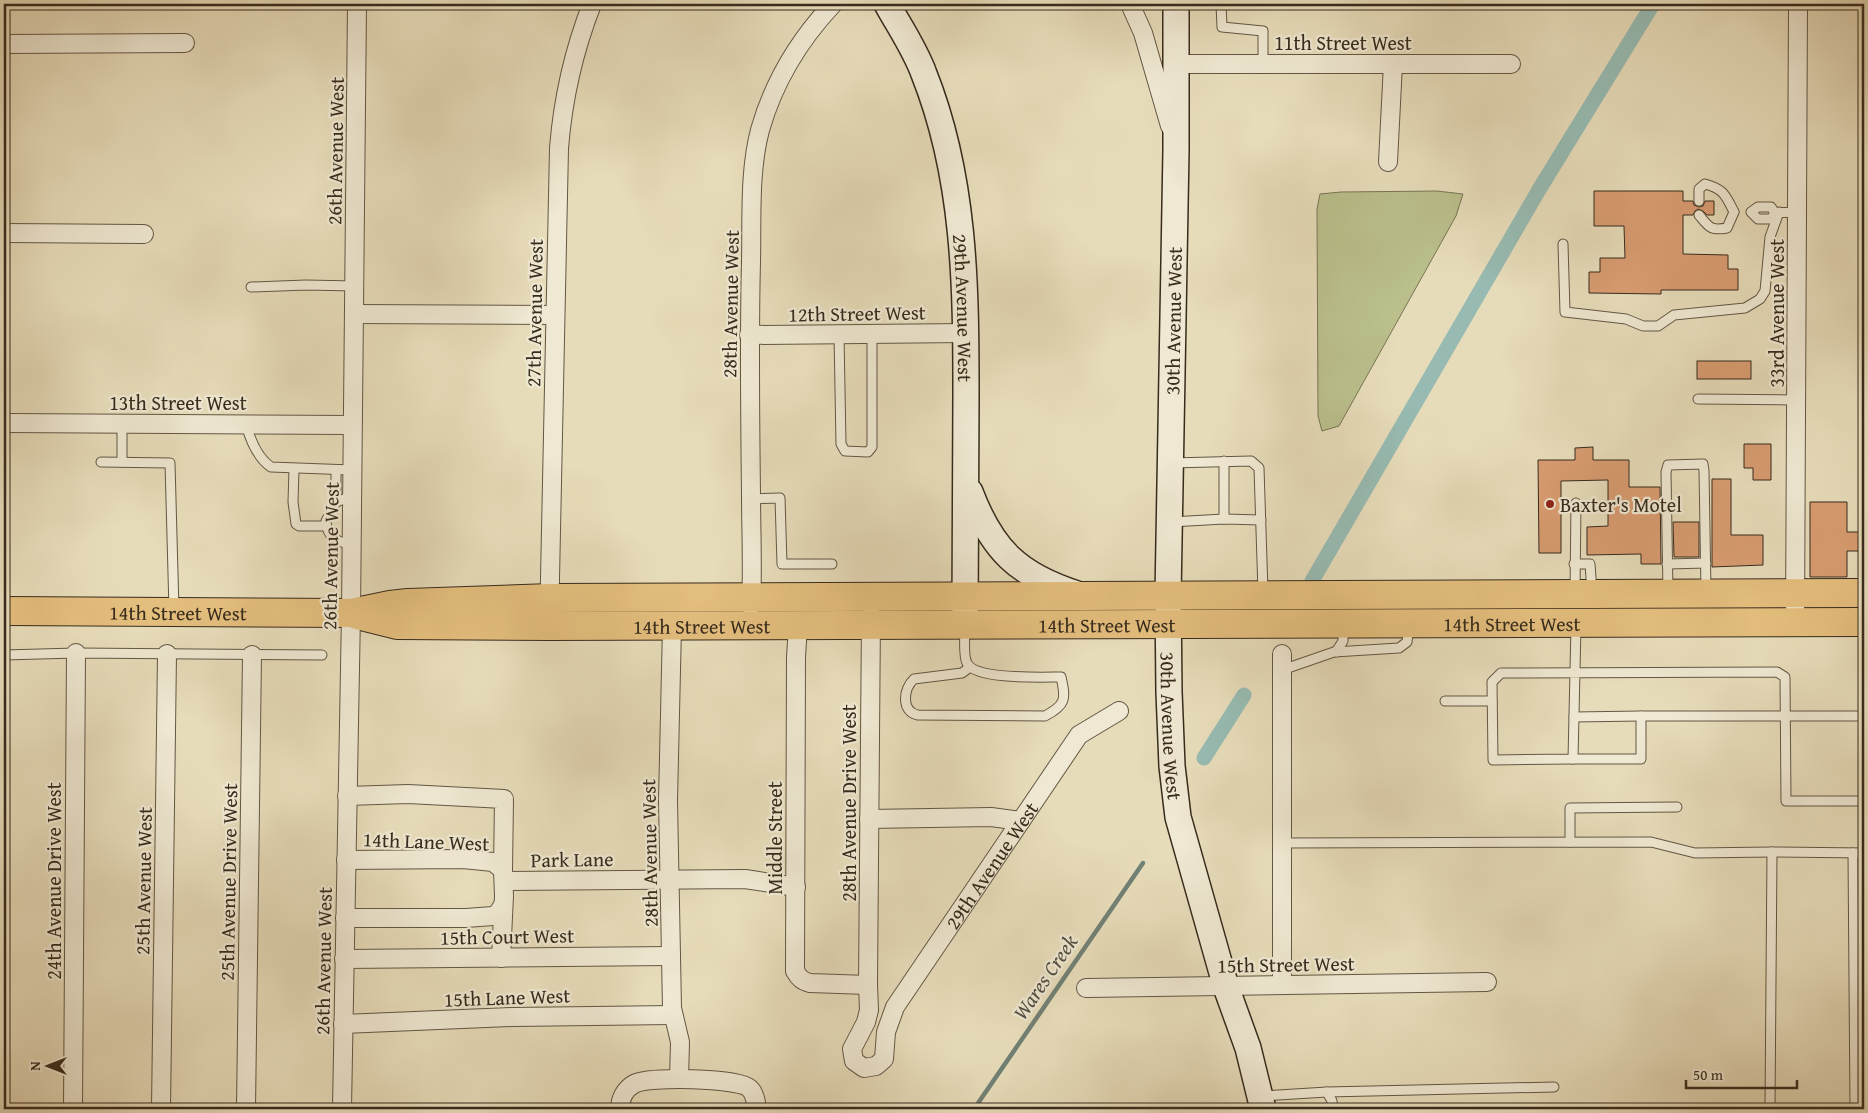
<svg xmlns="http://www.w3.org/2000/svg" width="1868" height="1113" font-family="'Gentium Book Plus',serif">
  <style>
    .green { fill: #babf8c; stroke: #787554 }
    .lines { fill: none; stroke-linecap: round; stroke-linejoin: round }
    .stream { stroke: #718176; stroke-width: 4.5 }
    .canal { stroke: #97bbb2; stroke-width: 15 }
    .building { fill: #d89c71; stroke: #372b1d }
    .lane-casing { stroke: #635744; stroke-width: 11 }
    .street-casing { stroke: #635744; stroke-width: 20 }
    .secondary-casing { stroke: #372b1d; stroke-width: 28 }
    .primary-casing { stroke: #372b1d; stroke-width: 30 }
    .lane { stroke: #efe8d2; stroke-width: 9 }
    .street { stroke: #efe8d2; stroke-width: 18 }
    .secondary { stroke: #efe8d2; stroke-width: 25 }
    .primary { stroke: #e4be7d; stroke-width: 28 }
    .poi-dot { fill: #8f2418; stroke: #efe8d2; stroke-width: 2 }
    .labels { text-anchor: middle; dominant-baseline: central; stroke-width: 4.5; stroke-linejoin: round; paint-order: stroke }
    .street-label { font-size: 20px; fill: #372b1d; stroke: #efe8d2 }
    .poi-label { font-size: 20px; fill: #372b1d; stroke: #efe8d2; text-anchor: start }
    .water-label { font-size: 21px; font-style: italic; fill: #4f4f42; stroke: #efe8d2 }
  </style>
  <rect width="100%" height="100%" fill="#e7dcba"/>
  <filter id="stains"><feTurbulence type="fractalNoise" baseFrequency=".004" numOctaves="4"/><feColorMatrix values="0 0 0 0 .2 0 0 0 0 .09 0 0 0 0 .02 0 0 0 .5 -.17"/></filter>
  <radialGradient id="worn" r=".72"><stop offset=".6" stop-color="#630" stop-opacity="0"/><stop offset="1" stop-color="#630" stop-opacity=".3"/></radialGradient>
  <path class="green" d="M1437,191l26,3 -7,22 -117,210 -17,5 -4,-15 -1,-207 3,-15 21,-2z"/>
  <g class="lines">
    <path class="stream" d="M974,1109l169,-246"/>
    <g class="canal">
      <path d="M1312,581l228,-393 113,-184"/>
      <path d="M1204,758l40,-63"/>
    </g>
  </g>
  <g class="building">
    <path d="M1594,191h89v10h10l1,4 5,2 4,-1 2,-5h9v14h-7l-4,-4 -5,-2 -3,2 -2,4h-10v39l45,1v14h10v21h-77v4l-72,-1v-21h11v-14h25l-1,-32h-30z"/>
    <rect x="1697" y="361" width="54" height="18"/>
    <path d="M1744,444h27v36h-18v-12h-9z"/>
    <path d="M1593,447v13h36v27h31l1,77h-20v-10l-54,1v-28l21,-1v-46l-47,1v72h-22l-1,-93h37v-12z"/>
    <path d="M1712,479h19v56h32v30l-51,2z"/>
    <path d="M1810,502h37v30h12v19h-12v26h-37z"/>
    <path d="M1673,522h26v35h-25z"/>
  </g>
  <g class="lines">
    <defs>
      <g id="lane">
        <path d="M1221,4l1,23 41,4v32"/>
        <path d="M1699,201v-12l6,-5c19,5 21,12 29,28"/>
        <path d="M1775,213l-4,-6h-13l-7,5 7,7h13l4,-6 22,-1"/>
        <path d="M1699,215c10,12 11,16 28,13l7,-16"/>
        <path d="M1563,244l2,68 61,7 17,7h15l16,-11 71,-7 15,-9 5,-8 5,-54 9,-25"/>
        <path d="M251,287l55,-2 49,1"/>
        <path d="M839,334l2,110 4,7 23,1 4,-5v-113"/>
        <path d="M1698,399l99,1"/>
        <path d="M122,423v39"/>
        <path d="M246,424c4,15 12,34 25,43l81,3"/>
        <path d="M1224,461v58"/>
        <path d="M101,462l69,1 4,147"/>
        <path d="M1171,463l80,-2 8,7 4,124"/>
        <path d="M294,469l-1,33 3,22 3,2h27"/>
        <path d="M751,499l29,-1 2,66h50"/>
        <path d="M336,502v-32"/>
        <path d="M1171,522l53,-3 37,1"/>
        <path d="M351,544c-15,-2 -24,-7 -25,-23l10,-19 16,-6"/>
        <path d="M1574,564h16l2,28"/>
        <path d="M1667,564l39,-1"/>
        <path d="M1668,592l-2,-120 2,-7 35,-1 1,7 2,120"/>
        <path d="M1575,593l1,-90"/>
        <path d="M1576,626l-3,133 -80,1 -1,-78 9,-9 276,-1 8,5 1,124h78"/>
        <path d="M965,628c0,8 -2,28 2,35 8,17 76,14 94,14 5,22 5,28 -16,39l-127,-1c-17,-3 -15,-26 -4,-36l48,-6 8,-6"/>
        <path d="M1336,652l7,-11v-15"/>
        <path d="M4,655l72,-2 246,2"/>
        <path d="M1282,670l52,-18 65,-4 8,-6 2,-15"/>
        <path d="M1445,701h47"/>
        <path d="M1574,717l67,-1"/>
        <path d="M1573,759h68v-43h223"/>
        <path d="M1570,842v-34l107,-1"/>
        <path d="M1282,843l369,-1 44,11 77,-1"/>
        <path d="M1853,853l2,256"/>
        <path d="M1327,1092l227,-5"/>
        <path d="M1261,1096l66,-4 5,9 1,8"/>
        <path d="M1770,1109l2,-257 92,1"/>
      </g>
      <g id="street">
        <path d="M1130,4l13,29 27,93"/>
        <path d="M4,44l181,-1"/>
        <path d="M1176,64h335"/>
        <path d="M1388,162l5,-98"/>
        <path d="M4,233l140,1"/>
        <path d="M354,314l201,1"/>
        <path d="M749,335l217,-2"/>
        <path d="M4,423l348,2"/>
        <path d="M751,606c2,-37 0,-76 0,-113 -1,-77 -2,-154 0,-231 1,-43 -2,-90 9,-132 14,-49 39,-90 73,-126"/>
        <path id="s1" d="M871,615l-3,370 1,25 -3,12 -14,27 2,12 10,7 12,-2 8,-7 2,-27 9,-25 184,-272 40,-24"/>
        <path d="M1795,623l3,-619"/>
        <path d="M549,626l10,-478c4,-50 15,-98 33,-144"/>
        <path d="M672,626l-4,175 4,207 8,34 -1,37"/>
        <path d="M798,626l-2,31 -1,314c4,7 7,10 15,12l58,2"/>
        <path d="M1282,654v330"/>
        <path d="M347,796l61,-2 96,5 -1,71 1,26 -3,62"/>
        <path d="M869,819l122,-2 30,4"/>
        <path d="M346,860l117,-1 30,3 10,8"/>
        <path d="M504,881l241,-2 51,8"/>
        <path d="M345,918h121l27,-2 5,-3 5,-8"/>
        <path d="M344,959l327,-3"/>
        <path d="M1086,988l401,-6"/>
        <path d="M343,1024l169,-7 161,-2"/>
        <path d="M73,1109l3,-456"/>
        <path d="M161,1109l6,-455"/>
        <path d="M246,1109l6,-454"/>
        <path d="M342,1109l9,-496 6,-609"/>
        <path d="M620,1109c0,-10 5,-20 14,-25 14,-8 104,-6 115,4 6,5 7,14 8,21"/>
      </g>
      <g id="secondary">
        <path id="s2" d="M887,4c12,22 28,45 37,70 41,103 42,211 42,320 0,74 -1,148 -1,223"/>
        <path id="s3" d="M1176,4v146l-8,446 1,96 3,74 6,51 48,170 22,61 15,61"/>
        <path d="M970,492c22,58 48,83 107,102"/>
      </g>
      <g id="primary">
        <path id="s4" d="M4,611l347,2 39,-8 18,-2 143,-5 1313,-5"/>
        <path id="s5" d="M357,615l40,10 152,1 1315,-4"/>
      </g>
    </defs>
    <use href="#lane" class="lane-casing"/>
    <use href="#street" class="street-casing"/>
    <use href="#secondary" class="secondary-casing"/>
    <use href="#primary" class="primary-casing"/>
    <use href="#lane" class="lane"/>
    <use href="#street" class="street"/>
    <use href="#secondary" class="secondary"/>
    <use href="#primary" class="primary"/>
  </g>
  <circle class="poi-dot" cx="1550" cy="504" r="5"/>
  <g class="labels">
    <g class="street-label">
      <text x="1343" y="42">11th Street West</text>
      <text transform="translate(335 151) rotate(-89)">26th Avenue West</text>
      <text transform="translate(730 304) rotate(-89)">28th Avenue West</text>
      <text stroke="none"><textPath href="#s2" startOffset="318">29th Avenue West</textPath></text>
      <text transform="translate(534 313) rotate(-89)">27th Avenue West</text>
      <text transform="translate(857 313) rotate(-1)">12th Street West</text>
      <text transform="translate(1776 313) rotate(-90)">33rd Avenue West</text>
      <text transform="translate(1173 321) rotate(-89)">30th Avenue West</text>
      <text x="178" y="402">13th Street West</text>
      <text transform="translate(330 556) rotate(-89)">26th Avenue West</text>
      <text stroke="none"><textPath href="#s4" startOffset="174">14th Street West</textPath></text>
      <text stroke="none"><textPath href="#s5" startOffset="1156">14th Street West</textPath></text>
      <text stroke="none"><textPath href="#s5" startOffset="751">14th Street West</textPath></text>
      <text stroke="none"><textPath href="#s5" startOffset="346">14th Street West</textPath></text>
      <text stroke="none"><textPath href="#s3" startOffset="722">30th Avenue West</textPath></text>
      <text transform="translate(848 803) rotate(-90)">28th Avenue Drive West</text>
      <text transform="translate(774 838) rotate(-90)">Middle Street</text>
      <text transform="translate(426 841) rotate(2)">14th Lane West</text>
      <text transform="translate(649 853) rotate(-91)">28th Avenue West</text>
      <text transform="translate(572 859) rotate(-1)">Park Lane</text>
      <text stroke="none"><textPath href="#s1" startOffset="710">29th Avenue West</textPath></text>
      <text transform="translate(53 881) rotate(-90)">24th Avenue Drive West</text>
      <text transform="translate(143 881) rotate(-89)">25th Avenue West</text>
      <text transform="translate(228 882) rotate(-89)">25th Avenue Drive West</text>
      <text transform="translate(507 936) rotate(-1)">15th Court West</text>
      <text transform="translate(323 961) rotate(-89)">26th Avenue West</text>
      <text transform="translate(1286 964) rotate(-1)">15th Street West</text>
      <text transform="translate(507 997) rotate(-2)">15th Lane West</text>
    </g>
    <g class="poi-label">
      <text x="1560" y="504">Baxter's Motel</text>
    </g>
    <g class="water-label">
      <text transform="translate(1045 977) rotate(-56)">Wares Creek</text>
    </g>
  </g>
  <rect width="1868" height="1113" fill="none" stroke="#e7dcba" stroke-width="20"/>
  <rect x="5" y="5" width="1858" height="1103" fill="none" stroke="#372b1d" stroke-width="2.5"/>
  <rect x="10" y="10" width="1848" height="1093" fill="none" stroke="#372b1d"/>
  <g transform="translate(48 1066) rotate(270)" stroke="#efe8d2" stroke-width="4" paint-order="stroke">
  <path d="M0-4L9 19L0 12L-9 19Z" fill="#372b1d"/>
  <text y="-8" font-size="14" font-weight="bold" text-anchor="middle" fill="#372b1d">N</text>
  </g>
  <path d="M1686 1080v8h111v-8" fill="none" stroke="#372b1d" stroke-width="2.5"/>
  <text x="1693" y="1080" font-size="15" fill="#372b1d" stroke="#efe8d2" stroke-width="4" paint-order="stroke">50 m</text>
  <rect width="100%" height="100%" filter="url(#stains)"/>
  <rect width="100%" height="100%" fill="url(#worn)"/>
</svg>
